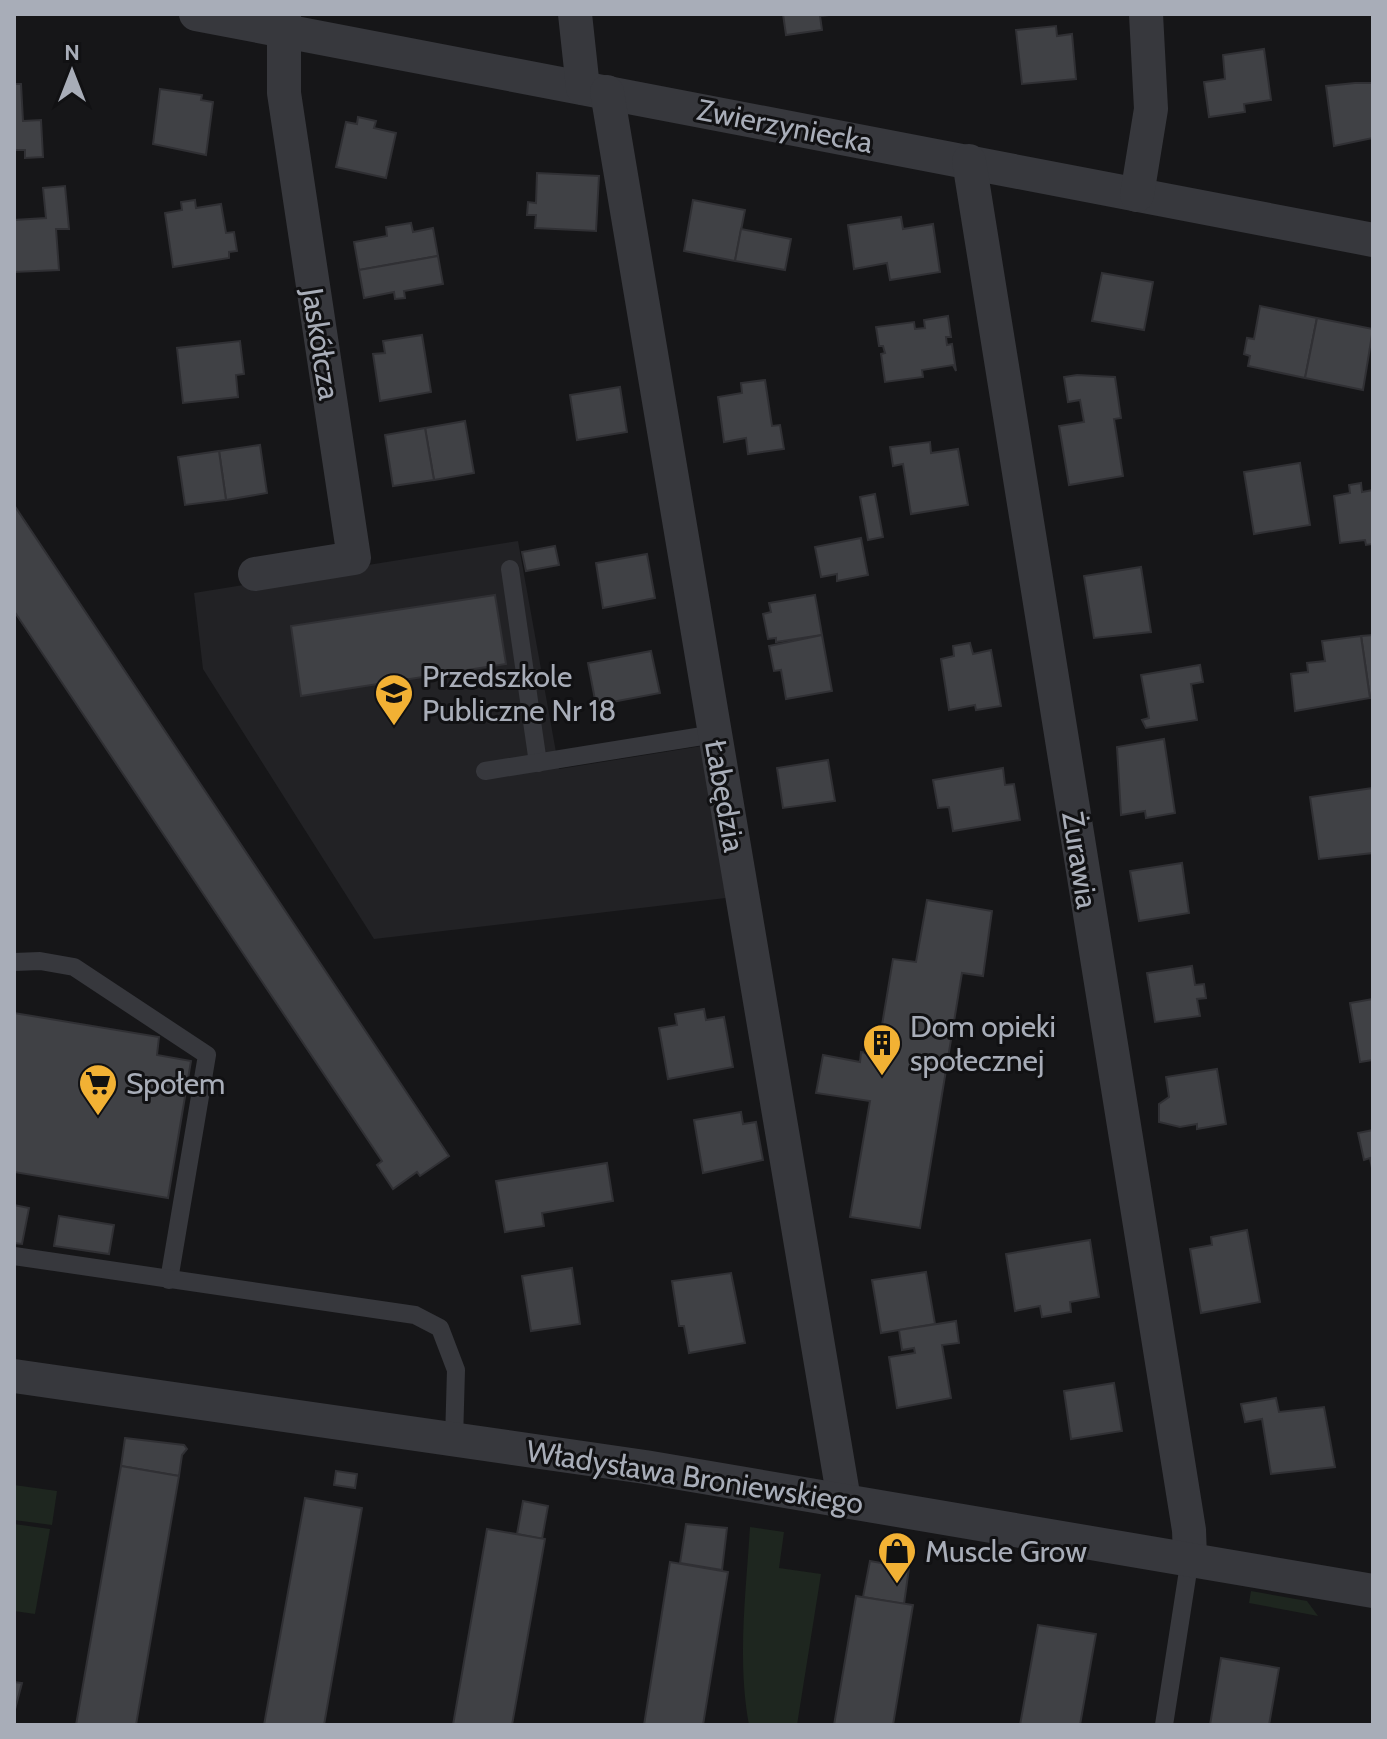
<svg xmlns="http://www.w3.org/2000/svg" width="1387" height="1739" font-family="Cabin,sans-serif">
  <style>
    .built { fill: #222225 }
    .green { fill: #1e261f }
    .building { fill: #404145; stroke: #303034; stroke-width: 2 }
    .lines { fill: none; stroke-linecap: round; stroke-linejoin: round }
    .lane { stroke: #37383d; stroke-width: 18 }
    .street { stroke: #37383d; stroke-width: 34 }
    .labels { text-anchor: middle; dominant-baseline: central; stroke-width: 6; stroke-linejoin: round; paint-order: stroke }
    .street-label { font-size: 30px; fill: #a8adb8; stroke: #111113 }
    .poi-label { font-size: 30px; fill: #a8adb8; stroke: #111113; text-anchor: start }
  </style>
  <rect width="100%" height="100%" fill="#161618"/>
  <path class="built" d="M518,541l41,228 143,-23 24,152 -352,41 -171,-270 -9,-76z"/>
  <g class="green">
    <path d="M14,1485l43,6 -5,34 -38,-5z"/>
    <path d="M14,1524l36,5 -15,85 -21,-3z"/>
    <path d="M750,1527l34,5 -5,36 42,6 -24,151h-48c-12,-65 -3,-132 1,-198z"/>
    <path d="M1251,1591l56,10 11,15 -69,-13z"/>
  </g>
  <g class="building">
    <path d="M783,14h55l-18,2 2,14 -36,5z"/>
    <path d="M1056,26l1,10 15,-2 4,45 -54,5 -6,-54z"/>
    <path d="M1264,49l7,51 -27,4 1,8 -36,5 -5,-35 21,-3 -2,-24z"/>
    <path d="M1355,83h18v55l-39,8 -8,-60z"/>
    <path d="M14,84h7l2,37 18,-1 2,37 -18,1v-8h-11z"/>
    <path d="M160,89l42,6 -1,5 12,2 -7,53 -53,-11z"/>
    <path d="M358,117l18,4 -2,7 22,5 -10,45 -50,-11 10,-45 11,2z"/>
    <path d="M537,173l62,3 -3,55 -61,-3 1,-13h-9l1,-13 8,1z"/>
    <path d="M65,186l4,43h-13l3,41 -45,2v-52l32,-2 -3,-30z"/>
    <path d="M195,200l1,8 25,-4 5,29 8,-1 3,19 -8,1v6l-56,9 -8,-54 17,-3 -1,-8z"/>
    <path d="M693,200l52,10 -10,51 -51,-10z"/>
    <path d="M901,217l2,12 30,-5 7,48 -50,8 -3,-17 -33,6 -6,-44z"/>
    <path d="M411,223l2,9 20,-4 5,28 -79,14 -5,-28 33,-6 -1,-9z"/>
    <path d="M741,229l50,10 -6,31 -50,-9z"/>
    <path d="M438,256l5,28 -39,7 1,7 -10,1 -1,-7 -30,6 -5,-28z"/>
    <path d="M1102,273l51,9 -9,48 -52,-9z"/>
    <path d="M1260,306l57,12 -12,60 -57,-12 2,-10 -6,-2 3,-16 7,1z"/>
    <path d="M948,316l3,21h-5l1,8 5,-1 4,27 -3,-6 -31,5 1,7 -38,5 -4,-28 4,-1 -2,-7h-4l-3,-19 38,-5 1,7 10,-1 -1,-8z"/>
    <path d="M1317,318l56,11 -10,61 -58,-12z"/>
    <path d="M422,335l9,57 -51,9 -7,-47 12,-1 -2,-12z"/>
    <path d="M240,341l4,33 -8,1 2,22 -55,6 -6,-55z"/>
    <path d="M1077,375l38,2 6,41 -7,1 9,57 -54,9 -10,-59 25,-4 -4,-22 -12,2 -4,-25z"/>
    <path d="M765,380l7,46 8,-1 4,24 -36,5 -2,-16 -22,4 -6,-45 24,-4 -1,-10z"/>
    <path d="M620,387l7,45 -50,8 -7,-45z"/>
    <path d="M465,421l9,52 -40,7 -9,-52z"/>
    <path d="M425,428l9,52 -41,6 -8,-51z"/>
    <path d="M930,442l1,11 27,-4 10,56 -57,9 -8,-50 -10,2 -3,-19z"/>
    <path d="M260,445l7,48 -41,7 -7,-49z"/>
    <path d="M219,451l7,49 -41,5 -7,-48z"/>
    <path d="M1300,463l10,62 -56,9 -10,-62z"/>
    <path d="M1361,483l1,9 11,-2v54l-7,1 -1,-5 -25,3 -6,-47 16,-3 -1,-8z"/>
    <path d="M875,494l8,43 -15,3 -8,-43z"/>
    <path d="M14,505l435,651 -29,20 -3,-4 -24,17 -16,-24 5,-4 -368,-550z"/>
    <path d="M861,538l7,37 -31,6v-7l-16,3 -6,-30z"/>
    <path d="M555,546l4,19 -33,6 -4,-19z"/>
    <path d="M647,554l8,44 -52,10 -7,-45z"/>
    <path d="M1141,567l10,65 -57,6 -10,-62z"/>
    <path d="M495,595l11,69 -205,32 -10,-70z"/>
    <path d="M815,595l7,40 -46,7v-4l-8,1 -5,-25 8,-2 -2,-9z"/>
    <path d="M822,635l10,56 -46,8 -5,-29 -7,1 -5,-25z"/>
    <path d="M1373,635v62l-3,1 -9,-62z"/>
    <path d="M1361,636l9,62 -75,13 -4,-37 17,-2 -1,-9 18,-2 -3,-20z"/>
    <path d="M970,643l3,11 18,-4 10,56 -25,4 -1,-5 -26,5 -8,-51 13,-3 -1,-10z"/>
    <path d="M651,651l9,42 -64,12 -8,-42z"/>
    <path d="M1200,665l3,17 -12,2 6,36 -51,8 -4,-8 7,-2 -8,-43z"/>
    <path d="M1164,739l11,74 -29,5 -1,-7 -24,4 -4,-68z"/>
    <path d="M828,760l7,41 -52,7 -6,-40z"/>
    <path d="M1003,768l2,17 9,-1 6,36 -67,11 -4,-24 -11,1 -5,-28z"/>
    <path d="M1373,788v65l-54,6 -9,-62z"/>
    <path d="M1182,863l7,50 -50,8 -9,-50z"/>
    <path d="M927,900l65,11 -9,65 -21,-3 -42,255 -70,-11 20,-116 -54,-8 7,-38 37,7 1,-10 16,3 16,-96 23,3z"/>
    <path d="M1192,966l3,19 9,-1 2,14 -9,1 3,17 -45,6 -8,-49z"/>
    <path d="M1373,999v61l-13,2 -10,-59z"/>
    <path d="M704,1009l2,11 18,-3 9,50 -65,12 -9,-51 18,-3 -2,-11z"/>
    <path d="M14,1013l145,24 -2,18 34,6 -23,137 -154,-26z"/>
    <path d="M1217,1069l9,55 -29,5v-5l-17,3 -21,-5v-18l10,-7 -3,-20z"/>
    <path d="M741,1112l2,12 13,-2 7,38 -60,13 -9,-53z"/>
    <path d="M1373,1130v43l-3,-15 -6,2 -6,-27z"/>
    <path d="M607,1163l6,38 -71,12 2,13 -39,6 -9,-51z"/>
    <path d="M14,1205l15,3 -7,36 -8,-1z"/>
    <path d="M59,1216l55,9 -5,29 -55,-8z"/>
    <path d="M1247,1230l13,72 -59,11 -11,-64 22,-4 -1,-8z"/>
    <path d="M1090,1240l9,57 -29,5 1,10 -29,5 -2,-11 -25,5 -9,-57z"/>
    <path d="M572,1268l8,56 -49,7 -9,-55z"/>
    <path d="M926,1272l9,52 -54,9 -9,-53z"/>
    <path d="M731,1273l14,70 -56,10 -5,-27h-5l-7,-45z"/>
    <path d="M956,1321l3,22 -17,2 9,53 -54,10 -8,-51 26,-4 -1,-5 -12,2 -3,-20z"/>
    <path d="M1114,1383l8,48 -51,8 -7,-48z"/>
    <path d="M1276,1398l3,14 45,-5 11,60 -64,7 -9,-55 -17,3 -4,-18z"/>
    <path d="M125,1438l59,7 3,4 -5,6 -3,21 -58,-10z"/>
    <path d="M121,1466l58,10 -43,249h-60z"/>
    <path d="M336,1471l21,3 -2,14 -21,-3z"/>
    <path d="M305,1498l57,10 -38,217h-60z"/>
    <path d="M523,1501l25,5 -6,33 -25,-5z"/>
    <path d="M686,1524l41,4 -5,42 -42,-7z"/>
    <path d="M487,1529l58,10 -33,186h-59z"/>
    <path d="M870,1561l39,7 -5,36 -41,-7z"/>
    <path d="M670,1562l58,10 -25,153h-59z"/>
    <path d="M856,1596l57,9 -20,120h-59z"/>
    <path d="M1038,1625l58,9 -16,91h-60z"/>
    <path d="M1221,1658l58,10 -10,57h-59z"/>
    <path d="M14,1682l8,1 -8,30z"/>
  </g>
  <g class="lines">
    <g class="lane">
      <path d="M510,569l28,194"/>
      <path d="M485,771l230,-37"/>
      <path d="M14,962l26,-1 34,6 133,88 -38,225"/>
      <path d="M14,1256l401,59 25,13 16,42 -2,70"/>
      <path d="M1164,1725l26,-167"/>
    </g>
    <g class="street">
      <path d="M196,14l1177,226"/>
      <path d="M575,14l8,74"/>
      <path d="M607,92l237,1408"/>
      <path d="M969,161l220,1369 1,28"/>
      <path d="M1137,195l14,-86 -5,-95"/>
      <path d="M255,574l99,-16 -70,-465v-79"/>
      <path d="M14,1376l631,91 728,124"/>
    </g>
  </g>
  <defs>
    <symbol id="school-pin" viewBox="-11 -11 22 30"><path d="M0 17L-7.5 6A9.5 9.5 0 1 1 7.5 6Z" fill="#f2b134" stroke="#111113"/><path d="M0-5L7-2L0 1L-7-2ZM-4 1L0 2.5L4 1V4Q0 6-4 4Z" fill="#111"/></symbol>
    <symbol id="building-pin" viewBox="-11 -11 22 30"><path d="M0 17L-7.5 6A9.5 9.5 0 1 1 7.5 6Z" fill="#f2b134" stroke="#111113"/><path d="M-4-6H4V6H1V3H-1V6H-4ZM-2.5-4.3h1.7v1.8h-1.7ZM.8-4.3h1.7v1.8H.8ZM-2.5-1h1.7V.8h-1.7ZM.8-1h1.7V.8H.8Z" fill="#111"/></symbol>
    <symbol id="supermarket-pin" viewBox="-11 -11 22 30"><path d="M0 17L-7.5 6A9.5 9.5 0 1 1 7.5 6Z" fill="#f2b134" stroke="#111113"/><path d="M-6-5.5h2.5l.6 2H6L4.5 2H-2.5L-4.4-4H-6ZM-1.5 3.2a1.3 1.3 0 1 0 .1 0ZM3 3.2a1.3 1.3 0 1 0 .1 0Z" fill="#111"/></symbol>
    <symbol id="shop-pin" viewBox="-11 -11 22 30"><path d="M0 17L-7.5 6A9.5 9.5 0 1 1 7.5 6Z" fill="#f2b134" stroke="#111113"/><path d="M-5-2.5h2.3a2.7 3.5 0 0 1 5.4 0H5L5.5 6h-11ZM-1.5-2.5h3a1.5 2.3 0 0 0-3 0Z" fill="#111"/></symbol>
  </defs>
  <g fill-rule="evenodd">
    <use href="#school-pin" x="372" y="671" width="44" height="60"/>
    <use href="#building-pin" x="860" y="1021" width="44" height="60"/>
    <use href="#supermarket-pin" x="76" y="1061" width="44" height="60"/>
    <use href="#shop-pin" x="875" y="1529" width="44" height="60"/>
  </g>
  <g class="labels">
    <g class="street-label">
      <text transform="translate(785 126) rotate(11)">Zwierzyniecka</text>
      <text transform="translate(321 344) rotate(81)">Jaskółcza</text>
      <text transform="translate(725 796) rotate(80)">Łabędzia</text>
      <text transform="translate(1080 860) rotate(81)">Żurawia</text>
      <text transform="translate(695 1477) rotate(9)">Władysława Broniewskiego</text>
    </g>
    <g class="poi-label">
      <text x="422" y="676">Przedszkole<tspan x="422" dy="34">Publiczne Nr 18</tspan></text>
      <text x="910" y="1026">Dom opieki<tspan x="910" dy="34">społecznej</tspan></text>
      <text x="126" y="1083">Społem</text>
      <text x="925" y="1551">Muscle Grow</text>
    </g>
  </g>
  <rect width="1387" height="1739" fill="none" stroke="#a8adb8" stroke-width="32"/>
  <g transform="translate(72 72)" stroke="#111113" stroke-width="6" paint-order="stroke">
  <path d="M0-6L14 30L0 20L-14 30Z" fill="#a8adb8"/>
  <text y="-12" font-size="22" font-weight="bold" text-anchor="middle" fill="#a8adb8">N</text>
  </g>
</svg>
